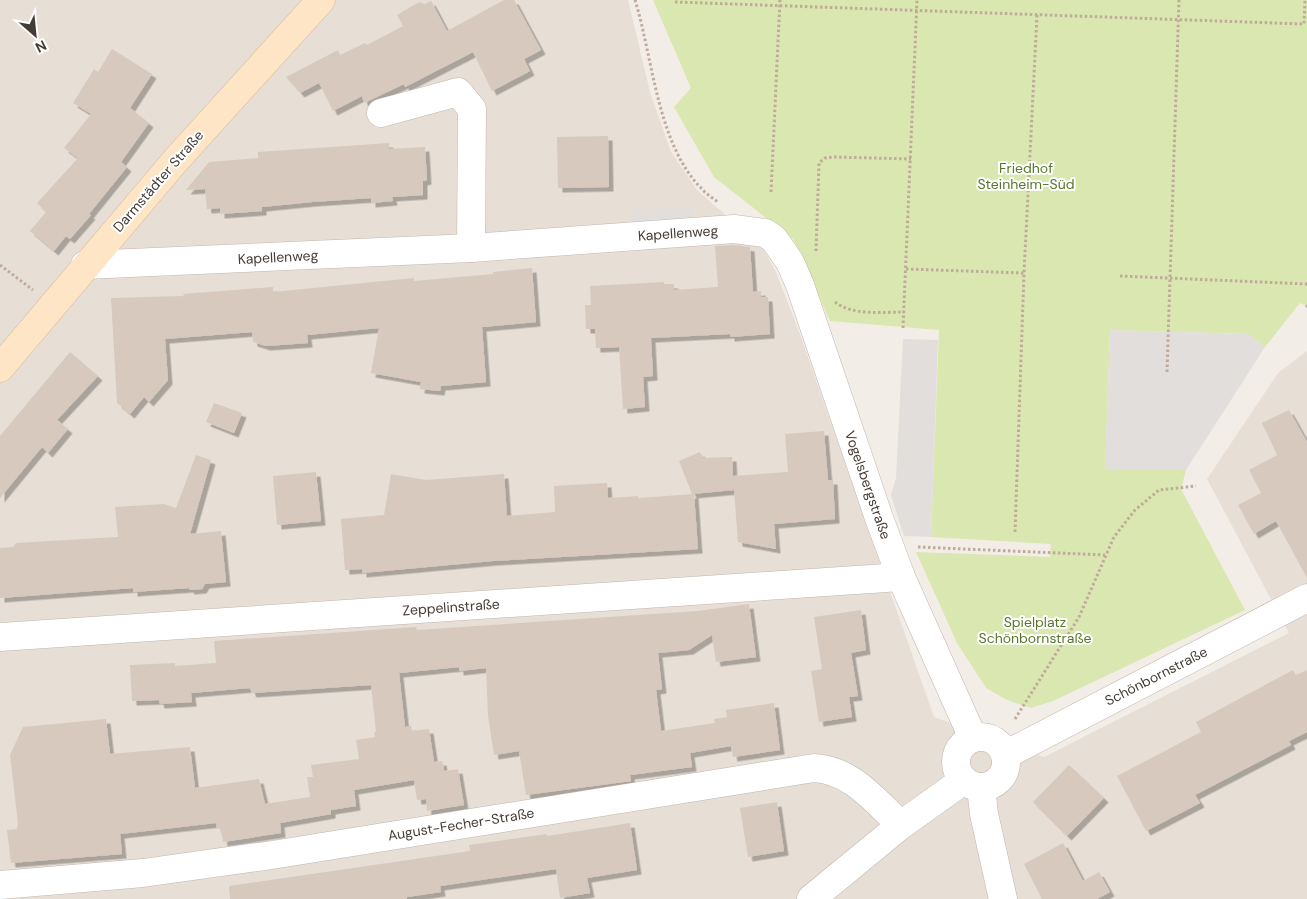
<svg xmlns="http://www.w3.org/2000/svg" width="1307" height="899" font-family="'DM Sans',sans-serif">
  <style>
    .residential { fill: #e7ded5 }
    .green { fill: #dae7b0 }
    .parking { fill: #e1dedc }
    .building { fill: #d8c9bf; filter: url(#shadow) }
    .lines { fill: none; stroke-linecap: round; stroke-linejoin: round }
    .street-casing { stroke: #c2b6ad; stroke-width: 29 }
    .secondary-casing { stroke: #d6b999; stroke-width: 29 }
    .path { stroke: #c0ab9b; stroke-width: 3; stroke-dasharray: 2.5 2.5; stroke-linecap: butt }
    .street { stroke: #fff; stroke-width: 28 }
    .secondary { stroke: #fee5c6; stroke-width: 28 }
    .labels { text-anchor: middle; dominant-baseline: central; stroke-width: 4; stroke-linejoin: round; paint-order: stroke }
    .park-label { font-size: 14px; fill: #58772a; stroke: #fff }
    .street-label { font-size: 14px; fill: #463c36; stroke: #fff }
  </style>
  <defs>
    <filter id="shadow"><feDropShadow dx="4.5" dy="4.5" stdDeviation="0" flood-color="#0004"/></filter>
  </defs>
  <rect width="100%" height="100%" fill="#f3ede7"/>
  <path class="residential" d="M0,0h628l22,92 21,60 26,38 65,57 13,23 22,56 137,391 110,40 245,-124 -82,-154 71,-106 29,-22v548h-1307z"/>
  <path class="green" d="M653,0h654v306l-7,-3 -35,44 -17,-13 -138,-4 -5,140h81l-5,19 64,121 -192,91 -22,7 -24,-8 -21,-12 -29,-45 -41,-91 134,5 1,-13 -120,-7 8,-207 -109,-9 -37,-82 -79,-62 -40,-70 17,-19z"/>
  <g class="parking">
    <path d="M691,208l1,24 -59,4 -2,-26z"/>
    <path d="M1110,330l138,4 17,13 -79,123h-81z"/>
    <path d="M903,339l35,1 -7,197 -27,-1 -13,-41 5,-17z"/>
  </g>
  <g class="building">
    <path d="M504,0h10l27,50 -17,9 6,12 -38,20 -19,-39 -68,35 -1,-3 -40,19 -2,-7 -29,15 -14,-28 -19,10 -14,-16 52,-27 2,5 25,-12 2,2 36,-19 -6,-11 22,-13 6,2 6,-3 16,30z"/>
    <path d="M112,49l40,25 -22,34 19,15 -28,39 6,5 -38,47 2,1 -21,24 -4,-3 -12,15 -24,-20 16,-19 -9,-9 41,-45 -14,-10 27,-34 -18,-11 21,-34 4,3z"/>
    <path d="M608,136l1,51 -51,1 -1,-51z"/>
    <path d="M389,143v6l36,-2 2,33 -4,1v14l-31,2 1,4 -22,2v-5l-59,4 -50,5v4l-42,3v-6l-13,1 -2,-20 -19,1 23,-28 49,-4v-6z"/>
    <path d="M734,245l16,2 3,45 8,-1v6h7l2,37 -40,3v-3l-79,4 2,38 -10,1 2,30 -22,2 -4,-62 -23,1 -1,-19h-9l-1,-24h6l-1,-19 74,-4v2h10v6l44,-3 -3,-41z"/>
    <path d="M532,268l4,54 -54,5 4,55 -45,4 -1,5 -20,-2 1,-7 -50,-9 8,-45 -72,7 1,8 -42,3 -13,-4 -1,-10 -87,7 3,41 -19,22 -5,-5 -14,17 -13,-11 -6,-105 73,-2 -1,-2 90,-7v5l141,-14v3l79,-7v-2z"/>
    <path d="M70,352l28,24 -41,44 11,9 -20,24 -6,-6 -42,51v-62z"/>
    <path d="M214,403l28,10 -8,20 -28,-11z"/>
    <path d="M1289,410l18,32v136l-31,-57 -22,13 -16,-29 23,-12 -12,-23 28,-15 -15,-32z"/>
    <path d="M824,431l4,49h5l2,39 -61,5 2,25 -38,-7 -4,-52 -42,4 -13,-33 21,-9 3,6 29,-1 1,19 55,-4 -3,-38z"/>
    <path d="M196,455l15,5 -21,74 31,-3 5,51 -21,2 -3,5 -12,1 -1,-2 -56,4v-4l-133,10v-50l13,-1 3,-4 102,-6 -3,-30 49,-3 12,4z"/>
    <path d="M316,472l5,49 -44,4 -4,-49z"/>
    <path d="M391,474l35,6 78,-6 3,42 48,-4 -1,-26 53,-3 1,15 30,-2v2l56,-4 4,55 -205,12 -131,12v-4l-17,1 -4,-51 43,-4z"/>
    <path d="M749,604l7,53 -40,5 -4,-27 -23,15 -31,3 4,36 -6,1 5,41 54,-8 -1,-4 13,-2 -1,-7 48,-7 6,47 -47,7 -2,-11 -41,7 2,14 -62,8 1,6 -105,14 -7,-44 -25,4 -6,-39 -2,-48 -27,3v-4l-60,6 6,54 6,-1 1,5 17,-2 5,33 8,-1 2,10 14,-2 6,36 -37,6 -1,-12 -9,1 -3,-20 -60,10 2,16 -25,4v4l-51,9 1,10 -58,9 -2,-14 -4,1 -1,-6 -96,11 2,20 -111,9 -4,-33 10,-1 1,-6 -8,-68 13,-28 83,-8 4,35 80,-7 5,41 64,-9 6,25 45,-7 -3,-20h6l-2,-12 48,-6 -3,-19 19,-3 -1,-5h2l-5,-47 -119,8 -2,-5 -59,5 1,9 -32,2 -1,-4 -27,1 -2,-36 45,-2v3l41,-3 -2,-22 202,-14 1,3 117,-8 164,-11z"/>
    <path d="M861,610l5,40 -15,3 7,43 -9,1 3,20 -33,5 -8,-51 11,-2 -8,-52z"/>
    <path d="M1293,670l3,5 11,-5v62l-18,9 2,4 -96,50 5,8 -54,28 -29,-55 84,-44 -5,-10z"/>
    <path d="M1069,765l35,33 -37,38 -34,-34z"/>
    <path d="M777,802l7,49 -36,6 -8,-49z"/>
    <path d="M630,823l7,47 -50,8 3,15 -30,5 -4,-29 -116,17 1,6 -34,5v2h-177l-1,-13 241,-35 -1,-6 78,-11v2z"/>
    <path d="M1063,843l20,38 16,-9 11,20 -13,7h-55l-18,-35z"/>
  </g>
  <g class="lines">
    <defs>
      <g id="street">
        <path d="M381,113l77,-21 14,17 -1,139"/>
        <path d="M85,265l386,-17 263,-19 31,4 9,6 16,23 10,23 79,233 22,59 72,161"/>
        <path d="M0,637l901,-60"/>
        <circle cx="981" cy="762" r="25"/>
        <path d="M1005,755l302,-157"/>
        <path d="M981,787l3,27 19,85"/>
        <path d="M0,885l143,-12 129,-18 542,-87c38,2 61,33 87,57"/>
        <path d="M811,899l90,-74 63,-45"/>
      </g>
      <path id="secondary" d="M0,368l176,-208 145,-160"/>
    </defs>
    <use href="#street" class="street-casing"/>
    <use href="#secondary" class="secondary-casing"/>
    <g class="path">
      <path d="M635,0c18,58 22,143 66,188 5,6 12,10 18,15"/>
      <path d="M675,2l629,22 1,-24"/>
      <path d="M771,192l9,-192"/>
      <path d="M816,251l3,-88 6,-5 9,-1 77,2"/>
      <path d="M0,265l33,25"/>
      <path d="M906,269l118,4"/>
      <path d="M1120,276l187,8"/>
      <path d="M835,302c18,14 48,10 69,10"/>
      <path d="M1307,305v5"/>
      <path d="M903,328l14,-328"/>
      <path d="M1167,372l12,-372"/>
      <path d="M1015,532l9,-259 13,-258"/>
      <path d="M918,547l187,8"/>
      <path d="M1015,719l64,-102 35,-80 21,-27 24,-20 37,-4"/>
    </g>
    <use href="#street" class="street"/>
    <use href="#secondary" class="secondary"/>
  </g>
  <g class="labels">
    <g class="park-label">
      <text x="1026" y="168">Friedhof<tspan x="1026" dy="16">Steinheim-Süd</tspan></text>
      <text x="1035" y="622">Spielplatz<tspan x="1035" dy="16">Schönbornstraße</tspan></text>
    </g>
    <g class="street-label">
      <text transform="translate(158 181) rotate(-49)">Darmstädter Straße</text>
      <text transform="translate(678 233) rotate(-4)">Kapellenweg</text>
      <text transform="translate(278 257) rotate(-3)">Kapellenweg</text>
      <text transform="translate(868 485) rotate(71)">Vogelsbergstraße</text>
      <text transform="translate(451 607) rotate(-4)">Zeppelinstraße</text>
      <text transform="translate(1156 676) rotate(-27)">Schönbornstraße</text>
      <text transform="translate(461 824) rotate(-9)">August-Fecher-Straße</text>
    </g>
  </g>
  <g transform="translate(35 35) rotate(153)" stroke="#ffffff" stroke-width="4" paint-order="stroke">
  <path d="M0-4L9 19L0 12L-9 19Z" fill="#463c36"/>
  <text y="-8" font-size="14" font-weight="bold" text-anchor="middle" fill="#463c36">N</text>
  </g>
</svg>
